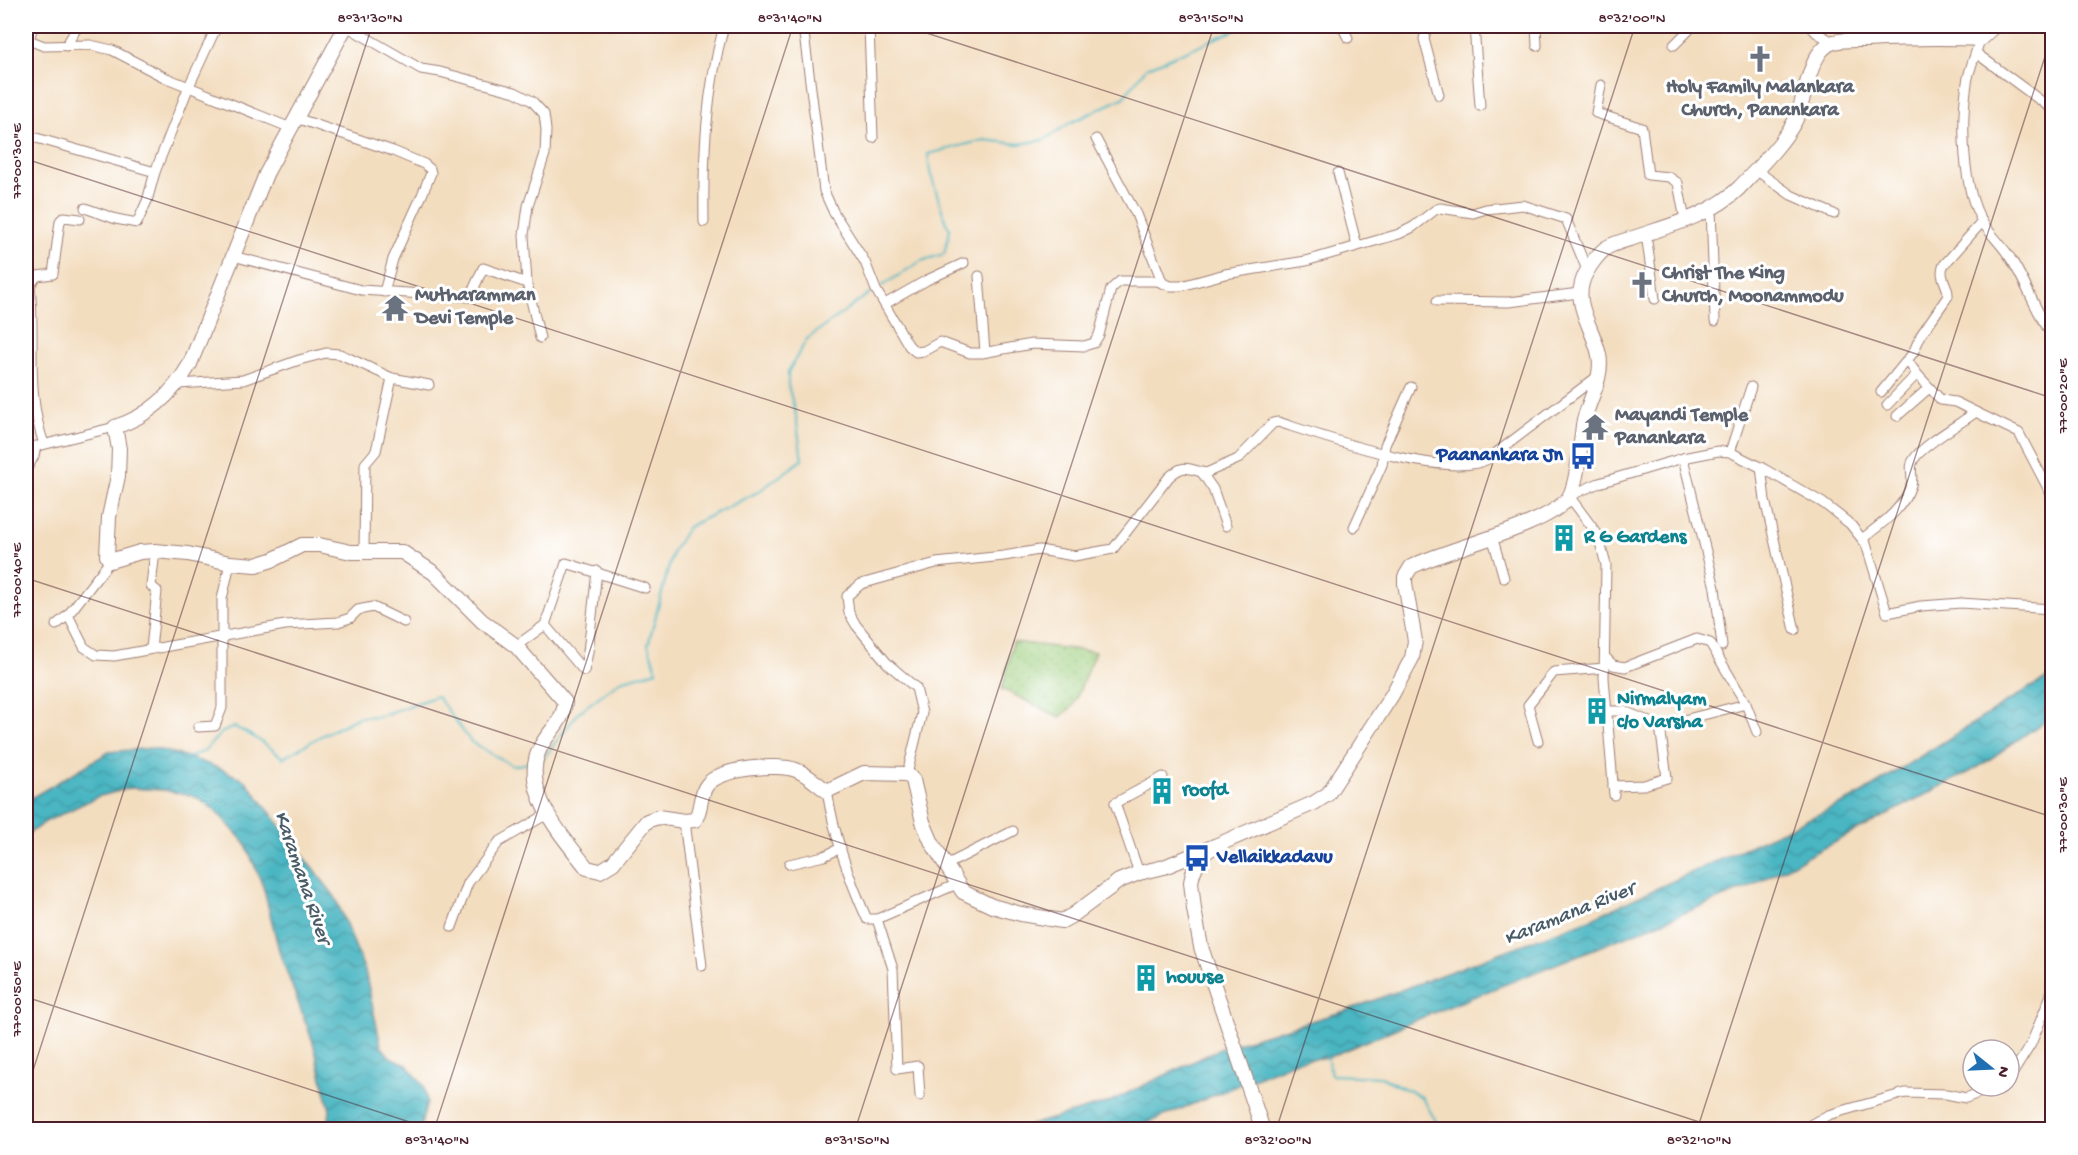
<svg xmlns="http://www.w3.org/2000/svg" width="2078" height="1155" font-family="'Gochi Hand',sans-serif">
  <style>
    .grass { fill: url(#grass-dots); stroke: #747754; stroke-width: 1.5 }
    .water { fill: url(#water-waves); stroke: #496a76; stroke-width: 1.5 }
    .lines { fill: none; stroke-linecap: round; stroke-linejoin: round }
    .stream { stroke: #48b6c2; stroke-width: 2 }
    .street-casing { stroke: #9e7e75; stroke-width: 11 }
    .secondary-casing { stroke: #9e7e75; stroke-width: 16 }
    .street { stroke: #fff; stroke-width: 9 }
    .secondary { stroke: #fff; stroke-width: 14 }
    .ticks { fill: none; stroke: #4a1f2b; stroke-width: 1.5; stroke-opacity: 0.45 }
    .labels { text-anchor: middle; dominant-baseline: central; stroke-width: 6; stroke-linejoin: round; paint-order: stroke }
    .worship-label { font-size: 20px; font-weight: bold; fill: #5b616d; stroke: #fff; text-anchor: start }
    .transit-label { font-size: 20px; font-weight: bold; fill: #164399; stroke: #fff; text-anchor: end }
    .culture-label { font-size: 20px; font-weight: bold; fill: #0d838f; stroke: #fff; text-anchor: start }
    .water-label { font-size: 21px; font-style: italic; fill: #495b67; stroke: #fff }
    .neatline { fill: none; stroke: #4a1f2b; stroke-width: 2 }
    .ticks-label { font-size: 15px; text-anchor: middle; fill: #4a1f2b }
  </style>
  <defs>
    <pattern id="grass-dots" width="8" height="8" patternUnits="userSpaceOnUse" patternTransform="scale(1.5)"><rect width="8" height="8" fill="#9ecf7e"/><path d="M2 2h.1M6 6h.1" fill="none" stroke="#8ab16d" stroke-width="1.8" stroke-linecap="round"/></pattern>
    <pattern id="water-waves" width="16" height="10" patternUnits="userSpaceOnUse" patternTransform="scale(1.5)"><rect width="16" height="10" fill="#48b6c2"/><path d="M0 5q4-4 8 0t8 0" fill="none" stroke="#3e939e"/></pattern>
  </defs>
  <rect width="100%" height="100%" fill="#fff"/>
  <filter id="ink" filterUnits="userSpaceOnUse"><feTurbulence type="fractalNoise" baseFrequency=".0167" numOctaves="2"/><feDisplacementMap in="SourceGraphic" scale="12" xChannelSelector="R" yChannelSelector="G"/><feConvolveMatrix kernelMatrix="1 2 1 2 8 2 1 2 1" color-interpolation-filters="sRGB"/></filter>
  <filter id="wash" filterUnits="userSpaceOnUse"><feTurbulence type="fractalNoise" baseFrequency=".008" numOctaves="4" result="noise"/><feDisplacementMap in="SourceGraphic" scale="24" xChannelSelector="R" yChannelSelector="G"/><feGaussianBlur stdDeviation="1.35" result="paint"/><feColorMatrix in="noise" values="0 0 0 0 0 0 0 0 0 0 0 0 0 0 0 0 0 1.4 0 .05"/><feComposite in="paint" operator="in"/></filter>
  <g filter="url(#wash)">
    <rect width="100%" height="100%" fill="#f3ddbf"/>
    <path class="grass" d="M1013,642l82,10 -22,54 -13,11 -58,-28z"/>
    <g class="water">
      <path d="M2052,676v40l-72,50 -233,122 -324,129 -94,40 -33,4 -163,68 -120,1 94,-27 117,-56 124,-37 242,-91 264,-121 177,-111z"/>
      <path d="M152,748l36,9 33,12 25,12 89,116 30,74 16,75 9,11 17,8 17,21 3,16 -7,27h-92l2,-19 -17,-68 -33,-88 -17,-68 -18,-43 -30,-33 -21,-14 -30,-6 -34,-2 -33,9 -50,24 -21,14v-34l83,-49z"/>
    </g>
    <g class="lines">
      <g class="stream">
        <path d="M882,286l39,-25 23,-7 6,-25 -4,-6 -16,-51 -2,-18 56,-14 35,4 25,-4 26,-17 53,-25 23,-30 99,-42"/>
        <path d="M187,758l17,-7 17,-18 13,-6c19,8 34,18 49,31l36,-21 40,-20 21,-1 57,-20 34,46 42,24 15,-3"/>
        <path d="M542,760l37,-48 41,-31 37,-10 -9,-26 25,-94 15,-24 70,-35 44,-32 -6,-44 -8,-31v-13l19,-33 63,-46"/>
        <path d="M1327,1056l4,19 50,2 41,20 19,33"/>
      </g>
    </g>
  </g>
  <g filter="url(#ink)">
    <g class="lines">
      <defs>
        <g id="street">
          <path d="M346,26l75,43 19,3 75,20 17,9 12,13 2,16 -1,24 -17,52 -4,29 3,48 13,55"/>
          <path d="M803,26l21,165 10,22 31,49 11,28 33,56 7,6 8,-1 16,-9 30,11h12l50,-9 52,2 10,-3 5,-8 12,-46 9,-8h37l14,5h10l44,-12 81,-13 93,-27 14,-7 22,-17 5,-2 33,5 13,-4 37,-4 43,14 21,51"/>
          <path d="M869,26l4,112"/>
          <path d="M1342,26l6,12"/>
          <path d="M1427,26l-3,13 15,56"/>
          <path d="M1474,26l6,80"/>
          <path d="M1536,26l1,20"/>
          <path d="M1810,26l7,7 16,9"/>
          <path d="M1859,26v14"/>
          <path d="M26,39l18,7 46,-1 22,5 52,27 127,51"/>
          <path d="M1980,39c-4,15 -11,30 -13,44 -6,39 -5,106 16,140 8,12 20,23 28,36 16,25 24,52 41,76"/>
          <path d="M29,40l4,-14"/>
          <path d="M1674,45l19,-19"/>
          <path d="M66,46l12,-20"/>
          <path d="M1976,53l76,56"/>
          <path d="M1601,85l-5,28 46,15 6,47 21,2 9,6 7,37"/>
          <path d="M296,118l97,33 31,13 6,5 1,4 -9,22 -29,64 -9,33"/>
          <path d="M26,135l129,37 34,-86 28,-60"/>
          <path d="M1096,139l40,75 27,70"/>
          <path d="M1756,170l35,25 43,19"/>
          <path d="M1338,173l19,73"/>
          <path d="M85,208l31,11 21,4 10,-22 8,-29"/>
          <path d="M1711,208l4,113"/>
          <path d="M704,222c-1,-67 2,-131 20,-196"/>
          <path d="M1646,234l9,65"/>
          <path d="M233,256l128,34 109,7 13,-29 44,15"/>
          <path d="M979,276l6,76"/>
          <path d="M1437,301l72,1 70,-9"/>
          <path d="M885,304l42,-24 37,-17"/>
          <path d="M1907,360l10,14 24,26 14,2 64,31 33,63"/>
          <path d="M178,384l65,-4 56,-20 27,-7 14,1 52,24 37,7"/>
          <path d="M1881,392l32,-39 8,-18 27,-39c1,-11 -9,-17 -5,-30l39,-44"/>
          <path d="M1887,405l30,-31"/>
          <path d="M1897,416l32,-28"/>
          <path d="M2051,433l1,-3"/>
          <path d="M44,444c-19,-54 -8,-103 -14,-159l7,-9 16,-2 7,-53 4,-4 16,2"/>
          <path d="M26,449l89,-22"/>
          <path d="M1730,452l21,-65"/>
          <path d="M1683,458l32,130 7,58"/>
          <path d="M1761,467l4,33 30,130"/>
          <path d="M26,470l8,-14 2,-10"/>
          <path d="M1202,473l11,16 13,37"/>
          <path d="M1354,527l28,-62 3,-20 26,-58"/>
          <path d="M1492,536l12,42"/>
          <path d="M1862,539c19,-15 41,-29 49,-54 3,-9 -3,-18 3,-26 9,-14 44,-34 59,-45"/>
          <path d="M364,552l1,-88 11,-13 16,-73"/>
          <path d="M68,615l16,32 12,8 18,1 171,-31 53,-3 12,-4 8,-8 15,-3 31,15"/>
          <path d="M56,625l12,-10 42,-54"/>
          <path d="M545,625l39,46 4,-19 9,-81"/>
          <path d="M516,646l29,-21 21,-62 79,25"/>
          <path d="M151,649l6,-58 -6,-5 4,-35"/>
          <path d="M1605,657l8,8 12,2 72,-28 13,4 36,61 11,28"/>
          <path d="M1607,711h17l36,15 86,-22"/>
          <path d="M198,727l17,-1 7,-18v-109l8,-36"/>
          <path d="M1538,741l-10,-36 26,-33 51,-4"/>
          <path d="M907,774l15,-61 -6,-25 -29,-25 -31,-38 -7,-12 -2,-17 14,-12 75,-21 68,-7 35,-6 35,6 39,-7 56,-72c17,-15 19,-7 37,-4l32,-14 35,-36 5,-1c44,14 171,59 210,37l110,-83"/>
          <path d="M1613,786l31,-1 23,-7 -7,-52"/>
          <path d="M827,791c7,43 22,88 40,128h10l80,-35"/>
          <path d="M1614,795l-10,-117 2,-113 -8,-30 -29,-39 30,-13 84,-25 35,-7 12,1 34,17 59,34 27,21 16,20 21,69 34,-7 40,-3 91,6"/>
          <path d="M684,821l18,145"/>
          <path d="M789,864l35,-8 17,-8"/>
          <path d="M946,865l67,-34"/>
          <path d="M1139,873l-24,-70 48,-26"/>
          <path d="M877,919l16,50 4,100 21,-3 2,30"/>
          <path d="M452,927l16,-44 31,-41 50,-29"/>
          <path d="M2009,1079l22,-35 20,-49 1,-48"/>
          <path d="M1332,1130h46"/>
          <path d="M1801,1130l27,-15 77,-22 41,1 20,4 30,-12"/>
        </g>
        <g id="secondary">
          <path d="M346,26l-80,148 -76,190c-18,31 -41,52 -75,63l4,22 -1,27 -9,41 -2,39 3,5 30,-9 15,-1 33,3 42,9 26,2 16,-5 30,-15h17l32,7h51l32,21 48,48 34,25 49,56c-2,21 -15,27 -24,44 -23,43 21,89 46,122l13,3 13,-8 34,-42 11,-4 26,4 11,-1c7,-11 4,-25 12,-35 13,-17 70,-22 89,-15 11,4 21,14 31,21l37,-18 43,1 6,6 10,42 9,21 31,49 29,14 29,8 41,7 11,-6 46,-34 20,-8 25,-6 51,-21"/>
          <path d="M1263,1130l-62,-183 -7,-38 -3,-27 2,-9 8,-18 14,-9 99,-43 14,-9 64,-99 20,-37 3,-17 -10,-58v-6l6,-10c36,-19 137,-40 158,-70 8,-12 12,-55 14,-72 4,-23 21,-46 16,-70 -6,-29 -29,-53 -13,-82 4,-8 13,-20 20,-25 8,-5 21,-8 30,-11 35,-12 76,-22 103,-49 19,-20 42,-42 56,-67 11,-20 13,-72 39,-79 10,-3 22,-2 32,-2 39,-2 75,-3 114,-1l14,-13"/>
        </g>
      </defs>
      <use href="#street" class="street-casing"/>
      <use href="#secondary" class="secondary-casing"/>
      <use href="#street" class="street"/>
      <use href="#secondary" class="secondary"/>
    </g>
  </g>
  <path class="ticks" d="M905,26l1147,372M26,159l2026,658M26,578l1698,552M26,997l408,133M26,1092l346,-1066M434,1130l359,-1104M855,1130l359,-1104M1276,1130l359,-1104M1697,1130l355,-1095"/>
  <defs>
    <symbol id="church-bare" viewBox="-9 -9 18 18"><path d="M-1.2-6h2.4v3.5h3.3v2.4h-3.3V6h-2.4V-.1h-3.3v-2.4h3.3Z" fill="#6b7280" stroke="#fff" stroke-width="2.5" paint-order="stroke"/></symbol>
    <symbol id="temple-bare" viewBox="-9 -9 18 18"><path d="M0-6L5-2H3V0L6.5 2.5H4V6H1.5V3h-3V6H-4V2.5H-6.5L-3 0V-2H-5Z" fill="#6b7280" stroke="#fff" stroke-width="2.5" paint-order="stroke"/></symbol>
    <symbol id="bus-bare" viewBox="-9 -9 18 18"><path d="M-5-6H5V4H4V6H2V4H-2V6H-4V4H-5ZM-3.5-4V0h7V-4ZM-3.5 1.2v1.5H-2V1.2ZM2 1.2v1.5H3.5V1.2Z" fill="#1a4fb4" stroke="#fff" stroke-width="2.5" paint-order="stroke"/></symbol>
    <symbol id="building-bare" viewBox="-9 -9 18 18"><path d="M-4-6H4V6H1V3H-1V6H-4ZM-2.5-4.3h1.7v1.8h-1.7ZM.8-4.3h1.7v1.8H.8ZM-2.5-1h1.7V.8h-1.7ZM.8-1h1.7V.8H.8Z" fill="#0f9aa8" stroke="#fff" stroke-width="2.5" paint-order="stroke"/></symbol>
  </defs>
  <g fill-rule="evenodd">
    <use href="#church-bare" x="1741" y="40" width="38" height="38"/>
    <use href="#church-bare" x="1623" y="266" width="38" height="38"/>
    <use href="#temple-bare" x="376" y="289" width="38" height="38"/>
    <use href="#temple-bare" x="1576" y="408" width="38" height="38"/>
    <use href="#bus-bare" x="1564" y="437" width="38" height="38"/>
    <use href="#building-bare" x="1545" y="519" width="38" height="38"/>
    <use href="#building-bare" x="1578" y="692" width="38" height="38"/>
    <use href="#building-bare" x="1143" y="772" width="38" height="38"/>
    <use href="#bus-bare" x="1178" y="839" width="38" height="38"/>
    <use href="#building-bare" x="1127" y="959" width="38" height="38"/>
  </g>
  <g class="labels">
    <g class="worship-label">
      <text x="1760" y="88" text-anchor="middle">Holy Family Malankara<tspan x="1760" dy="23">Church, Panankara</tspan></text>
      <text x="1662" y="274">Christ The King<tspan x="1662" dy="23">Church, Moonammodu</tspan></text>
      <text x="415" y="296">Mutharamman<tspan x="415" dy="23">Devi Temple</tspan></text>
      <text x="1615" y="416">Mayandi Temple<tspan x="1615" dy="23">Panankara</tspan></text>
    </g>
    <g class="transit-label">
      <text x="1563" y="456">Paanankara Jn</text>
      <text x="1217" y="858" text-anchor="start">Vellaikkadavu</text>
    </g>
    <g class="culture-label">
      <text x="1584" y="538">R G Gardens</text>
      <text x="1617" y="700">Nirmalyam<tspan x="1617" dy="23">c/o Varsha</tspan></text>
      <text x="1182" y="791">roofd</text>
      <text x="1166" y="978">houuse</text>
    </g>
    <g class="water-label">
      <text transform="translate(301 878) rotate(71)">Karamana River</text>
      <text transform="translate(1570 915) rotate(-22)">Karamana River</text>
    </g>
  </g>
  <rect width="2078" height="1155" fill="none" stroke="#fff" stroke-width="66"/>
  <g transform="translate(1991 1068) rotate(108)"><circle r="28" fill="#ffffff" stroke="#b7a5aa" stroke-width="1.5"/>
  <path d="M0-4.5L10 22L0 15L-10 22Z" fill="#1f6fb2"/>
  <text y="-9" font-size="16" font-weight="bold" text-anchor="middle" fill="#4a1f2b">N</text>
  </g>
  <rect x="33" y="33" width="2012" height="1089" class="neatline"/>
  <g class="ticks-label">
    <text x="370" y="22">8°31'30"N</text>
    <text x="790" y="22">8°31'40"N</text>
    <text x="1211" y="22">8°31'50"N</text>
    <text x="1632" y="22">8°32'00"N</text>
    <text transform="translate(16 161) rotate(-90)" y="5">77°00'30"E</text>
    <text transform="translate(2062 396) rotate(-90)" y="5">77°00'20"E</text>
    <text transform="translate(16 580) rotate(-90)" y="5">77°00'40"E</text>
    <text transform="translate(2062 815) rotate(-90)" y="5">77°00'30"E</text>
    <text transform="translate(16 999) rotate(-90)" y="5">77°00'50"E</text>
    <text x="437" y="1144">8°31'40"N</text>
    <text x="857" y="1144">8°31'50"N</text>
    <text x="1278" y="1144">8°32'00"N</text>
    <text x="1699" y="1144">8°32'10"N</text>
  </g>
</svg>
